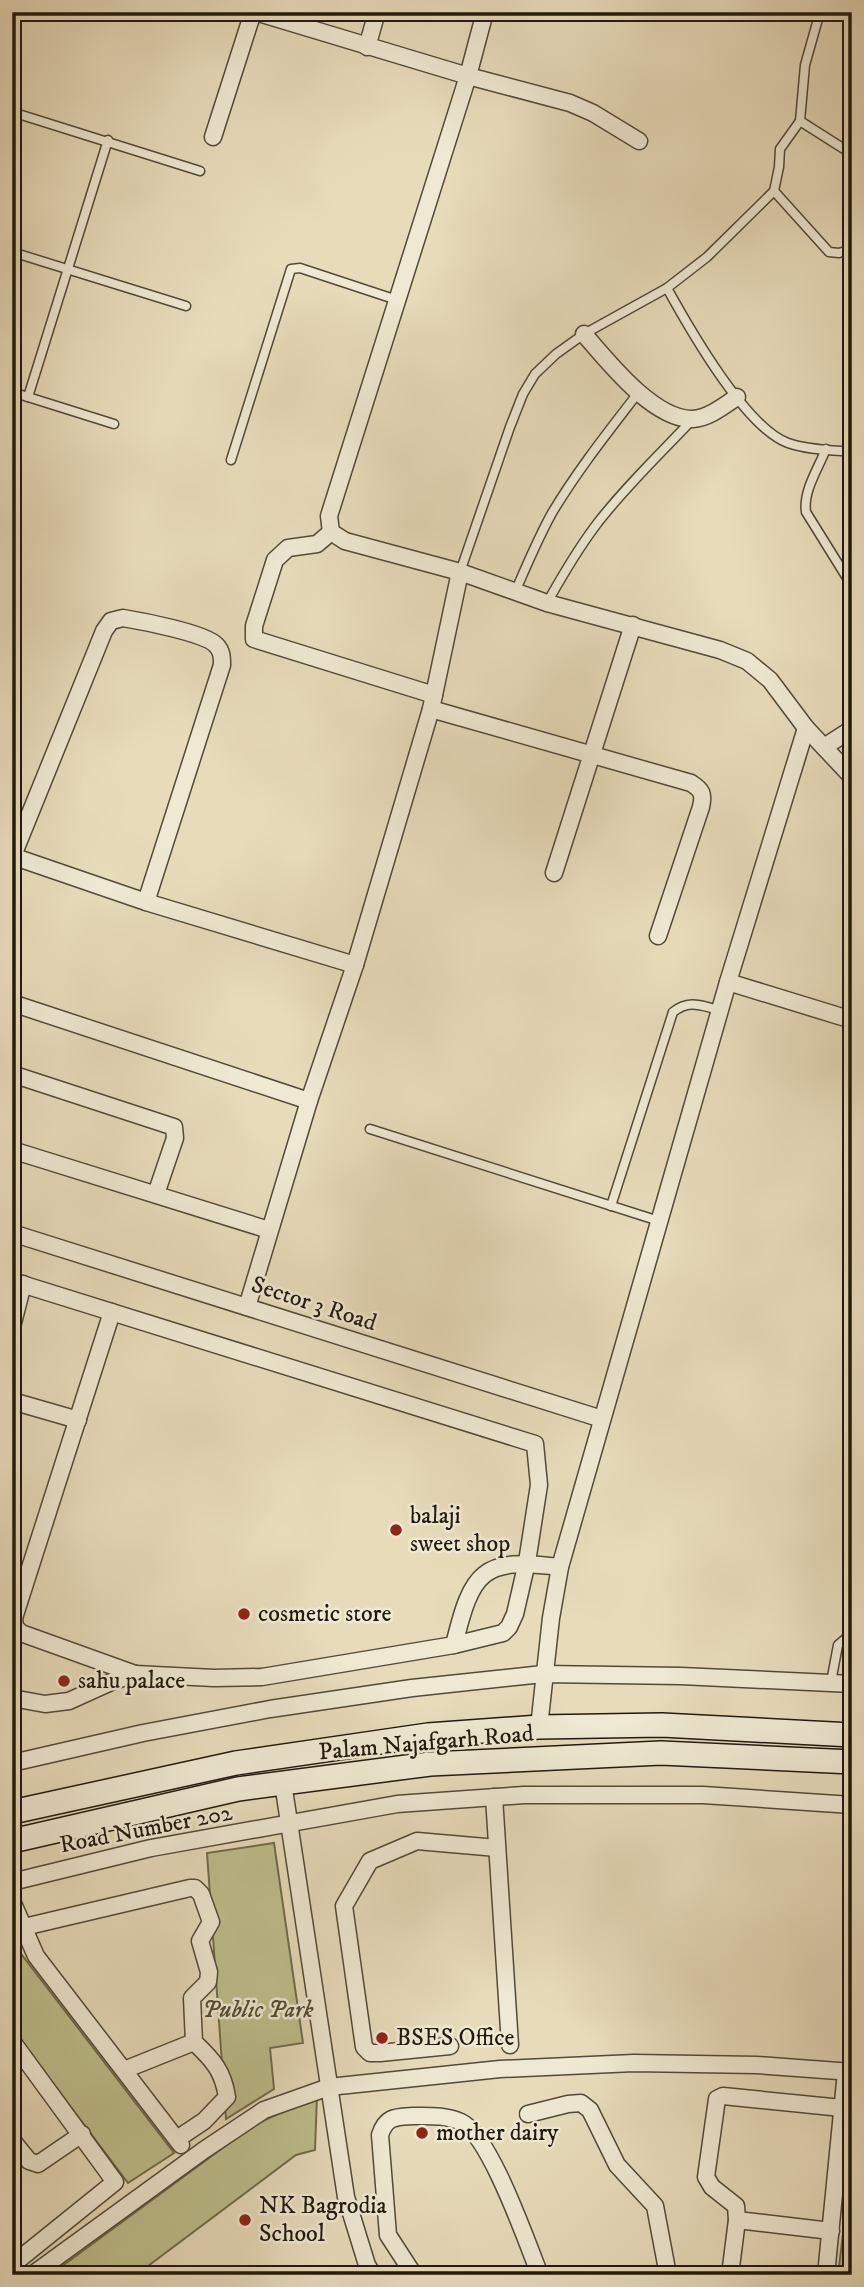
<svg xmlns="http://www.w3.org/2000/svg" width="864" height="2287" font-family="'IM FELL DW Pica',serif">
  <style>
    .green { fill: #bdbe8b; stroke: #6f6c4d; stroke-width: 2 }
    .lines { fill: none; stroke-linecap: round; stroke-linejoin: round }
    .service-casing { stroke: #524a3a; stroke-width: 11 }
    .minor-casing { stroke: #524a3a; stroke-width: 19 }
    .secondary-casing { stroke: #21190f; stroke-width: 26 }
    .service { stroke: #efe8d2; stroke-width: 8 }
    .minor { stroke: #efe8d2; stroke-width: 16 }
    .secondary { stroke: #efe8d2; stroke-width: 23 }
    .poi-dot { fill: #8f2418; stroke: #efe8d2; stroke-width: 2.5 }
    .labels { text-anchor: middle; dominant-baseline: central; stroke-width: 5; stroke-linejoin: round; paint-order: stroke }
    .street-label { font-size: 24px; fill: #21190f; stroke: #efe8d2 }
    .poi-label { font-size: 24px; fill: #21190f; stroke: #efe8d2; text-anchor: start }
    .park-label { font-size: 24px; font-style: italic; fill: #504b34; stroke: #efe8d2 }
  </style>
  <rect width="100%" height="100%" fill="#e7dbba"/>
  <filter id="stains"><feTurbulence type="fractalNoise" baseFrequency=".00286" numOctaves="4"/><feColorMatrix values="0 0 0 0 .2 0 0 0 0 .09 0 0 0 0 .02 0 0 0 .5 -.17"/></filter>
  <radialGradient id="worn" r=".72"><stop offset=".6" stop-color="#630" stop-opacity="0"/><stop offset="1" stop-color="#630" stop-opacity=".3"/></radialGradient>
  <g class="green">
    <path d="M274,1843l29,200 -33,5 4,41 -48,30 -19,-266z"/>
    <path d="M12,1942l162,211 -46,30 -116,-154z"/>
    <path d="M317,2096l-2,54 -19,5 -160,120h-86l204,-150z"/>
    <path d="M852,2159v116h-14z"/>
  </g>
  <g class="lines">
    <defs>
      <g id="service">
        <path d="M12,112l188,59"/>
        <path d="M800,121l52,33"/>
        <path d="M774,191l55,61 10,1 13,-4"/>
        <path d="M12,252l174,54"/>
        <path d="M667,288c22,40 79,140 121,155 20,7 43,7 64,9"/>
        <path d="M12,392l102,32"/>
        <path d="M28,397l80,-257"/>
        <path d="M826,449c-8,20 -23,42 -20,63l46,74"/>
        <path d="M231,460l60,-191 9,-1 97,32"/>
        <path d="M460,572l50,-145 13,-33 12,-20 21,-20 28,-20 83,-46 40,-31 67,-66 5,-24 1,-18 20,-28 5,-56 15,-53"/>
        <path d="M515,592c12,-27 23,-54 37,-79 25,-42 56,-81 86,-120"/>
        <path d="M547,603c15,-27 31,-54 49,-78 29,-38 64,-71 96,-105"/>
        <path d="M370,1129l289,92"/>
        <path d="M611,1206l62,-194c17,-13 28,-6 47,-2"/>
        <path d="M831,1682l7,-37 14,-12"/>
      </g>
      <g id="minor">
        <path d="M255,12l213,64 102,27 23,10 46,28"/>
        <path d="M485,12l-17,64 -139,440 2,16 14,9 115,31 87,31 173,47 27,11 23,19 36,48 46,49"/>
        <path d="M367,47l10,-35"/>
        <path d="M213,137l40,-125"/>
        <path d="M584,334c24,28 70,86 109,85 16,-1 32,-14 44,-22"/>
        <path d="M331,532l-14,12 -29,4 -13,12 -21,66v13l180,56"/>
        <path d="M431,709l260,74c11,7 13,11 10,24l-43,129"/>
        <path d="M824,747l28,-18"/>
        <path d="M12,856l134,46 209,63"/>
        <path d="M12,858l92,-227 7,-10 12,-3c18,3 82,15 93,27 6,6 6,12 6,20l-76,237"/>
        <path d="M554,873l79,-248"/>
        <path d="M728,982l124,38"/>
        <path d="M12,1003l297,98"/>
        <path d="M12,1074l162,53 1,11 -19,56"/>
        <path d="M12,1150l257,80"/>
        <path d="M12,1233l590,186"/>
        <path d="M12,1281l523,163 4,41 -12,77 -12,52 -6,13 -6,6 -49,12 -192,32 -48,1 -79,-4 -24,8 -42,19 -24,3 -33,-6"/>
        <path d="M247,1307l62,-206 46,-136 76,-256 29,-137"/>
        <path d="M112,1312l-98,306 1,9 6,6 114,41"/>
        <path d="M12,1327l11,-43"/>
        <path d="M12,1401l66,19"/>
        <path d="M454,1645c18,-74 28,-88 106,-78"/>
        <path d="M539,1727l12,-109 9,-51 168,-585 78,-254"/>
        <path d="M12,1763l131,-30 127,-24 142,-21 131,-14 138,2 171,8"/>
        <path d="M283,1783l63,414 21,68 6,10"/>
        <path d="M494,1797l16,248"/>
        <path d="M12,1882l139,-34 246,-44 127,-9h179l149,10"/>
        <path d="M12,1901l24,55 145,189"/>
        <path d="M24,1927l166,-39h5l6,6 10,28 -11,19 9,31 -1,10 -16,16 2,44c19,18 29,29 33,55l-23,24 -27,18"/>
        <path d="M12,2041l103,141 -103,83"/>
        <path d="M450,2046l-70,7h-10l-6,-6 -20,-141 26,-45 47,-20 80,7"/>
        <path d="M124,2070l70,-28"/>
        <path d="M528,2114l40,-10 13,-1 9,7 27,55 38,41 13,69"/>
        <path d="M12,2140l17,21 9,3 44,-30"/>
        <path d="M737,2220l94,11"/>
        <path d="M32,2275l172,-125 60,-40 65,-23 171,-18 134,-6 123,2 95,7"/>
        <path d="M414,2275l-26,-40 -8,-100c6,-19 16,-18 33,-19 17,0 33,-1 48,6 29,13 66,121 79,153"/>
        <path d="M730,2275l7,-55 -1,-14 -24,-19 -6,-10 11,-78 6,-3 119,12"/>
        <path d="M826,2275l20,-203"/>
      </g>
      <g id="secondary">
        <path d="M12,1812l224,-49 192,-28 111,-8 123,-2 190,10"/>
        <path d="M12,1841l226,-52 192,-25 231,-11 191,9"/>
      </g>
    </defs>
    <use href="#service" class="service-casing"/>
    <use href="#minor" class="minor-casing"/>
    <use href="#secondary" class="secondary-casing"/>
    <use href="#service" class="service"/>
    <use href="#minor" class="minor"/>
    <use href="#secondary" class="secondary"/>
  </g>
  <g class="poi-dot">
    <circle cx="396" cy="1530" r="7"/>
    <circle cx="244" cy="1614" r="7"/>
    <circle cx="64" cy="1681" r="7"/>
    <circle cx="382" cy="2038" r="7"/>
    <circle cx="422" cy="2133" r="7"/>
    <circle cx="245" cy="2220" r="7"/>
  </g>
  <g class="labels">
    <g class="street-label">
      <text transform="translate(314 1304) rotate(18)">Sector 3 Road</text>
      <text transform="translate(426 1743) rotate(-5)">Palam Najafgarh Road</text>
      <text transform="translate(146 1829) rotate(-11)">Road Number 202</text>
    </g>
    <g class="poi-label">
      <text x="410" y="1516">balaji<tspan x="410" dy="28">sweet shop</tspan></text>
      <text x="258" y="1614">cosmetic store</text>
      <text x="78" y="1681">sahu palace</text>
      <text x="396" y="2038">BSES Office</text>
      <text x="436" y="2133">mother dairy</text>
      <text x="259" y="2206">NK Bagrodia<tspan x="259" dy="28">School</tspan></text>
    </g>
    <g class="park-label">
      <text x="258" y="2010">Public Park</text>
    </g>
  </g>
  <rect width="864" height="2287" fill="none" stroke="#e7dbba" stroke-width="42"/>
  <rect x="14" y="14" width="836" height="2259" fill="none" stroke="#21190f" stroke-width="3.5"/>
  <rect x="21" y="21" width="822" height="2245" fill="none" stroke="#21190f" stroke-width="2"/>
  <rect width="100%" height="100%" filter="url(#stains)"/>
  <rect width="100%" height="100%" fill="url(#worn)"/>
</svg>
